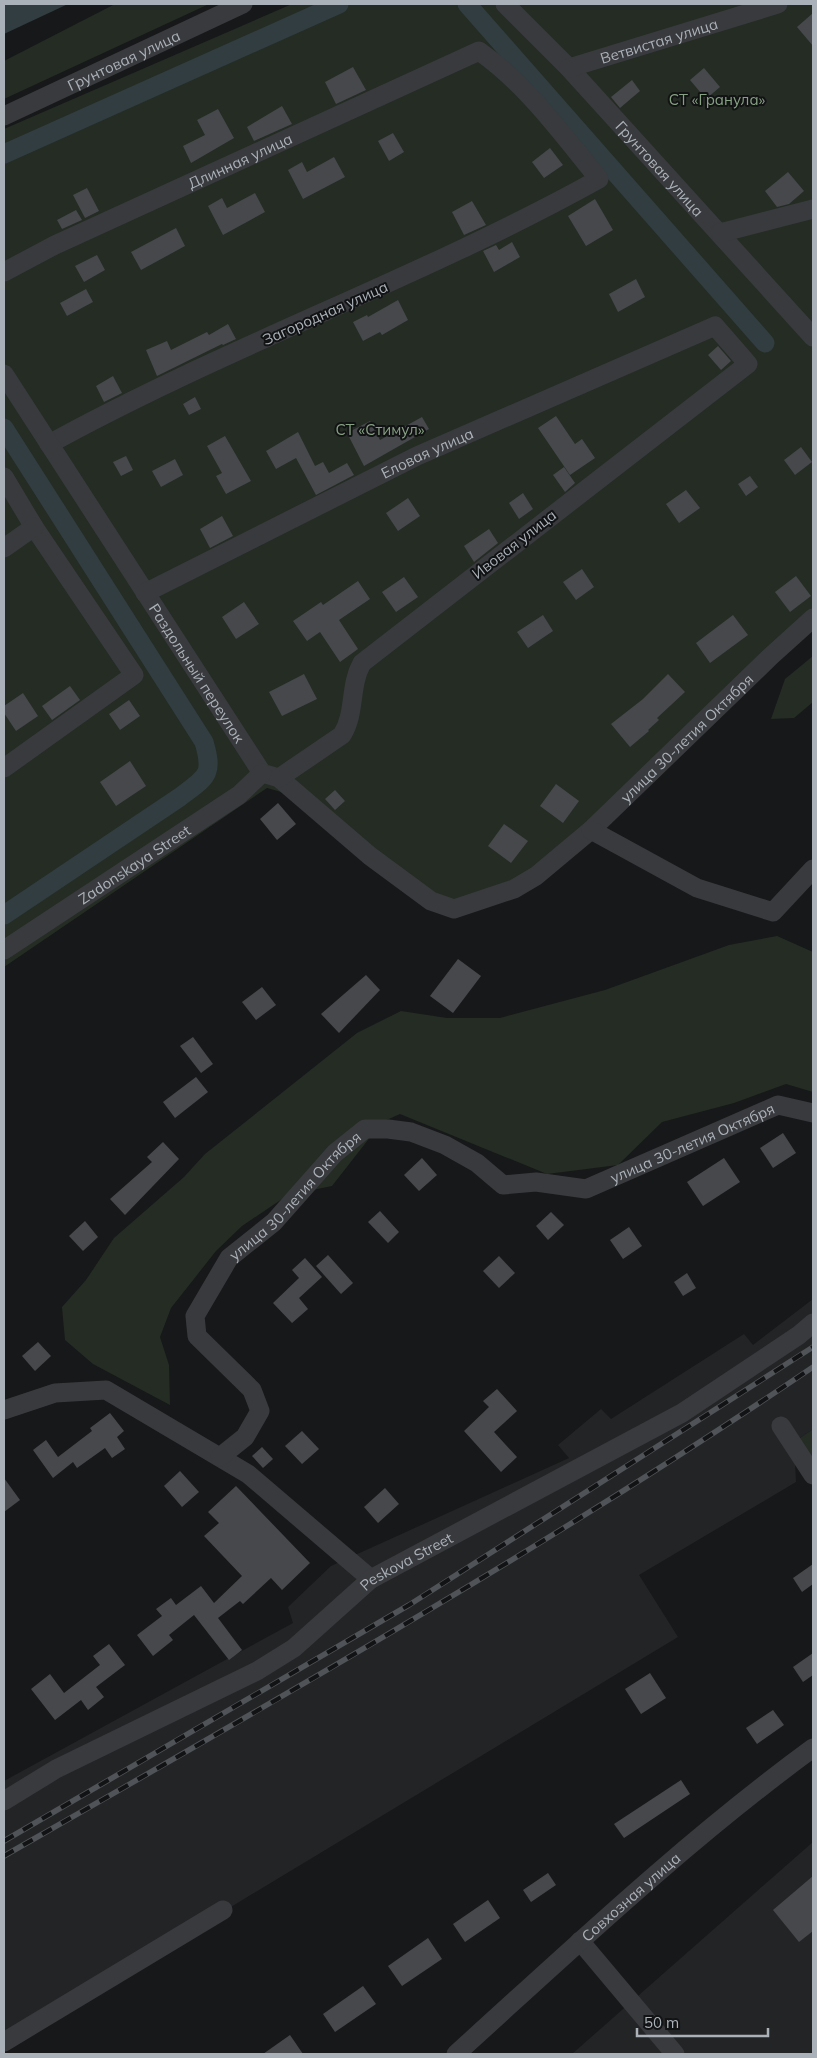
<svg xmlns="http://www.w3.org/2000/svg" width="817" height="2058" font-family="Mulish,sans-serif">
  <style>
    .built { fill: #232426 }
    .green { fill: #242c24 }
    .water { fill: #313d41 }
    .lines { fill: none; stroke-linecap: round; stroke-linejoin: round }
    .canal { stroke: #313d41; stroke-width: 19 }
    .building { fill: #46484c }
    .minor { stroke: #393a3e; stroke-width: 19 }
    .rail-casing { stroke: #505357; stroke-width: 5.5 }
    .rail { stroke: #121314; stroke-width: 4; stroke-dasharray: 11; stroke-linecap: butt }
    .labels { text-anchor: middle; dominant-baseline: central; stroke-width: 4; stroke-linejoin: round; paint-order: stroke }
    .street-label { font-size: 15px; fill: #aab1b8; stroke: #121314 }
    .park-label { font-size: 15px; fill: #87a183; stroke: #121314 }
  </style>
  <rect width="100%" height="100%" fill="#171819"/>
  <g class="built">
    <path d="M813,1299v130l-19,13 2,40 -157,93 39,62 -674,407v-263l289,-158 -5,-16 43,-41 238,-108 -11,-13 43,-36 10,10 133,-85 9,11z"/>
    <path d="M813,1842v212h-241z"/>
  </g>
  <g class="green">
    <path d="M115,4h94l-205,95v-38z"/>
    <path d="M292,4h521v621l-232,219 -93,56 -41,7 -159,-113 -21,-6 -263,179v-838z"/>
    <path d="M813,656v46l-19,16 -23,1 14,-40z"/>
    <path d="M777,936l36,16v140l-27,-8 -52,19 -72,19 -44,43 -71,9 -147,-60 -18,8 -50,64 -44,9 -46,31 -26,25 -45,57 -11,29 9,28 1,40 -77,-41 -28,-24 -3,-33 24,-27 28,-42 70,-61 21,-23 152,-121 44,-22 46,7h53l105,-28 124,-45z"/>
    <path d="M813,1429v52l-23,-36z"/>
  </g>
  <path class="water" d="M4,4h64l-64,30z"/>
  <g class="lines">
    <g class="canal">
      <path d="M467,4l298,339"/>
      <path d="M4,154l335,-150"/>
      <path d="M4,428l200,314c10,34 2,35 -24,55l-176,118"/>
    </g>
  </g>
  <g class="building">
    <path d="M813,13v33l-16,-19z"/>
    <path d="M353,67l13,23 -30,14 -11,-22z"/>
    <path d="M704,68l16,19 -14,12 -16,-19z"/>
    <path d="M632,80l8,11 -20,17 -9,-11z"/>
    <path d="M282,106l10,18 -38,17 -7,-14z"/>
    <path d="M218,109l16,29 -43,25 -8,-17 22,-11 -8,-15z"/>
    <path d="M393,133l11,19 -15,9 -11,-20z"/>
    <path d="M550,148l13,17 -19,13 -12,-16z"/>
    <path d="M334,157l11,20 -42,22 -15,-29 14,-8 5,10z"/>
    <path d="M788,172l16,19 -15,13 -12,3 -12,-16z"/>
    <path d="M87,188l12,23 -14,7 -12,-23z"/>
    <path d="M255,193l10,19 -42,23 -15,-29 14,-8 5,10z"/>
    <path d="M595,199l18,31 -27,16 -18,-30z"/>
    <path d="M472,201l14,24 -22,10 -12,-23z"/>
    <path d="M76,210l6,10 -20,9 -5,-9z"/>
    <path d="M176,228l9,18 -44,24 -10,-18z"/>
    <path d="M512,242l8,15 -26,15 -11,-21 13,-6 3,5z"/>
    <path d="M97,255l8,15 -21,12 -9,-16z"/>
    <path d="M636,279l9,18 -27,15 -9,-18z"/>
    <path d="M86,289l7,13 -26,14 -7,-13z"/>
    <path d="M398,300l10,20 -26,15 -2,-3 -17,9 -10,-19 14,-7 1,2z"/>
    <path d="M228,324l8,15 -13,6 -1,-1 -65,32 -11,-26 21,-9 4,9 36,-18 2,3z"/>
    <path d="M718,346l13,15 -10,9 -13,-15z"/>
    <path d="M113,376l9,17 -18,9 -8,-16z"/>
    <path d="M195,397l6,12 -12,6 -6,-11z"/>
    <path d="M556,416l19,28 7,-5 13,19 -25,17 -32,-47z"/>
    <path d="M422,417l7,12 -65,37 -17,-33 23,-12 10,19z"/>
    <path d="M298,432l17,34 8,-4 6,11 18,-10 7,12 -38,20 -20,-37 -20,11 -10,-18z"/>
    <path d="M225,436l26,45 -25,13 -10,-18 6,-3 -15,-27z"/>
    <path d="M801,447l11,15 -17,13 -11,-15z"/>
    <path d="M126,456l7,14 -12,6 -8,-14z"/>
    <path d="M175,459l8,16 -22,12 -9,-16z"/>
    <path d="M564,467l11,16 -10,9 -12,-17z"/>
    <path d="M750,476l8,11 -12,9 -8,-12z"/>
    <path d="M686,490l14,18 -21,15 -13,-19z"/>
    <path d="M523,493l10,16 -14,10 -10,-16z"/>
    <path d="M408,498l12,18 -22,15 -12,-18z"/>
    <path d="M222,516l11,20 -23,12 -10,-19z"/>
    <path d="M489,529l9,14 -24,19 -10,-16z"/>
    <path d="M582,569l12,18 -18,13 -13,-18z"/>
    <path d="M796,576l15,20 -21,16 -15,-20z"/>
    <path d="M404,577l14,20 -22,15 -14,-20z"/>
    <path d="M358,581l12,18 -31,21 19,29 -18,13 -20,-30 -13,9 -14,-20 28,-19 2,3z"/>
    <path d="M244,602l15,22 -23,15 -14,-22z"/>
    <path d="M543,615l10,16 -25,17 -11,-16z"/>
    <path d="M733,615l15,20 -38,28 -14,-20z"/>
    <path d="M304,674l13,25 -35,17 -13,-24z"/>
    <path d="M668,674l17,18 -28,26 2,2 -11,10 1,1 -19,16 -19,-23 32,-25z"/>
    <path d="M70,686l10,14 -28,20 -10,-14z"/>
    <path d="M23,693l15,23 -22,15 -12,-18v-7z"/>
    <path d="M129,700l11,16 -20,14 -11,-16z"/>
    <path d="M130,761l16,25 -30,20 -16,-24z"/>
    <path d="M556,784l23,17 -16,22 -23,-17z"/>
    <path d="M335,790l10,11 -10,9 -10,-11z"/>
    <path d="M278,803l18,21 -19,16 -17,-21z"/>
    <path d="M504,824l24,17 -17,22 -23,-17z"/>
    <path d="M458,959l23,17 -28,37 -23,-17z"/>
    <path d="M366,975l14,15 -41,43 -18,-19z"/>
    <path d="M262,987l14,18 -20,15 -14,-18z"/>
    <path d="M193,1037l20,27 -12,9 -21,-27z"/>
    <path d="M196,1077l12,15 -33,26 -12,-16z"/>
    <path d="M783,1133l13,20 -23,15 -13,-20z"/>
    <path d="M163,1142l16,17 -54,56 -15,-16 42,-37 -5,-5z"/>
    <path d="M422,1158l15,17 -18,16 -15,-16z"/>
    <path d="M724,1158l16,24 -37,24 -16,-24z"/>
    <path d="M380,1211l19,21 -11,11 -20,-21z"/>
    <path d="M551,1212l13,13 -16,15 -12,-14z"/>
    <path d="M85,1221l13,16 -15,14 -14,-15z"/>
    <path d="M629,1227l13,19 -19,13 -13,-19z"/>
    <path d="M328,1255l25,28 -12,11 -25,-28z"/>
    <path d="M499,1256l16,17 -16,15 -16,-17z"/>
    <path d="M305,1258l17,19 -23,21 9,11 -16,14 -19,-20 26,-25 -7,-8z"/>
    <path d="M687,1273l9,15 -13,8 -9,-14z"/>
    <path d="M38,1342l13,14 -16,15 -13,-15z"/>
    <path d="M497,1389l20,22 -23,21 23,25 -16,15 -37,-41 25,-24 -6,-6z"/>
    <path d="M110,1413l14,18 -7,6 8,12 -13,9 -7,-10 -28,20 -4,-6 -20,16 -20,-28 13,-10 12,17 34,-26 -2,-3z"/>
    <path d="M302,1431l17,18 -17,15 -17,-18z"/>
    <path d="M262,1447l11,12 -10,9 -11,-12z"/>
    <path d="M180,1471l19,21 -17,15 -18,-21z"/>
    <path d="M4,1478l16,22 -16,12z"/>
    <path d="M236,1486l74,77 -28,27 -11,-12 -28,26 -3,-3 -22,17 24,32 -13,10 -35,-45 -25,20 4,5 -20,16 -16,-21 25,-19 -6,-7 15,-11 5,7 25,-19 13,17 28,-27 -38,-40 15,-13 -11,-11z"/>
    <path d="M385,1488l14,16 -21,19 -14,-16z"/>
    <path d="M813,1564v20l-11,8 -9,-14z"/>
    <path d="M109,1644l16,21 -29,22 8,10 -16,13 -7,-10 -26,20 -24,-31 19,-15 14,19 36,-28 -7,-9z"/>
    <path d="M813,1653v22l-10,7 -10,-15z"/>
    <path d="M650,1673l16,25 -25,16 -16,-25z"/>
    <path d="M773,1710l11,15 -27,19 -11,-16z"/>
    <path d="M681,1780l9,14 -66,44 -10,-14z"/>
    <path d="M548,1873l8,12 -25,17 -8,-12z"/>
    <path d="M813,1876v55l-14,11 -26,-32z"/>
    <path d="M488,1900l12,18 -35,24 -12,-18z"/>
    <path d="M428,1938l14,21 -40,27 -14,-20z"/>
    <path d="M363,1986l13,18 -41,28 -12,-18z"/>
    <path d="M290,2035l13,19h-40z"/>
  </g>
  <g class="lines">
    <g class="minor">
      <path id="s1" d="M505,4l64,64 244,269"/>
      <path id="s2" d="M569,68l209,-64"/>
      <path id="s3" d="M4,116l239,-112"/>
      <path d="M720,233l93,-24"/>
      <path id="s4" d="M4,272l51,-27 424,-194c48,34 83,83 120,128 -178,99 -372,167 -550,265"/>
      <path id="s5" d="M4,374l258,399 17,5 91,78 61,45 23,8 60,-20 22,-13 55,-46 180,-174 42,-38"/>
      <path d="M4,477l30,50 100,148 -130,93"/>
      <path d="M4,548l30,-21"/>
      <path id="s6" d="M145,593l272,-137 298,-130 33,38 -386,299c-13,23 -6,50 -20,72l-63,43"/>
      <path d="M591,830l106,58 76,24 40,-43"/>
      <path id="s7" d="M4,950l235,-155 23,-22"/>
      <path d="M4,1410l51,-17 51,-3 142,84 123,105"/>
      <path d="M781,1426l32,49"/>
      <path id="s8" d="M220,1457l25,-20 15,-26 -8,-21 -55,-54 -2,-20 34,-58 45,-36 61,-69 30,-24h23l23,3 34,13 32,18 26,22 33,-3 50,7 192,-84 35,8"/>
      <path id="s9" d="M4,1801l52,-32 201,-98 37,-23 77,-69 311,-166 117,-78 14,-12"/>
      <path d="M580,1941l95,113"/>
      <path d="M4,2042l219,-132"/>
      <path id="s10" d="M456,2054c116,-105 231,-214 357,-306"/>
    </g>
    <defs>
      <g id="rail">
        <path d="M4,1841l405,-236 404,-258"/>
        <path d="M4,1856c273,-156 548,-312 809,-489"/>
      </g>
    </defs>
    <use href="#rail" class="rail-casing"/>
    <use href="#rail" class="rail"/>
  </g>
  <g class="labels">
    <g class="street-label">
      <text stroke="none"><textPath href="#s2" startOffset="94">Ветвистая улица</textPath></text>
      <text stroke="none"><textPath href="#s3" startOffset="132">Грунтовая улица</textPath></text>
      <text stroke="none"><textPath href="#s4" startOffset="261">Длинная улица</textPath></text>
      <text stroke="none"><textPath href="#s1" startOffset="226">Грунтовая улица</textPath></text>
      <text transform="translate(325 313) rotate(-24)">Загородная улица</text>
      <text stroke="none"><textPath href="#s6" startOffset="315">Еловая улица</textPath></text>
      <text transform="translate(514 544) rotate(-38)">Ивовая улица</text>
      <text stroke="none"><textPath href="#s5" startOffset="356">Раздольный переулок</textPath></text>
      <text stroke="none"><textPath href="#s5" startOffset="1006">улица 30-летия Октября</textPath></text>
      <text stroke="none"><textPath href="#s7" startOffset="156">Zadonskaya Street</textPath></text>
      <text stroke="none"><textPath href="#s8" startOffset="790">улица 30-летия Октября</textPath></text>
      <text stroke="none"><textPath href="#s8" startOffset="340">улица 30-летия Октября</textPath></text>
      <text stroke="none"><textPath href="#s9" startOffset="471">Peskova Street</textPath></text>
      <text stroke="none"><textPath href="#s10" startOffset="235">Совхозная улица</textPath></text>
    </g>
    <g class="park-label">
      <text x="717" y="99">СТ «Гранула»</text>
      <text x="380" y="429">СТ «Стимул»</text>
    </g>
  </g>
  <rect width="817" height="2058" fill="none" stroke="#aab1b8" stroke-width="10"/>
  <path d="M637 2028v8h131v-8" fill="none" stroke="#aab1b8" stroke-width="2.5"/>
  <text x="644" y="2028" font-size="15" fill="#aab1b8" stroke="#121314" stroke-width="4" paint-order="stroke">50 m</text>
</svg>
